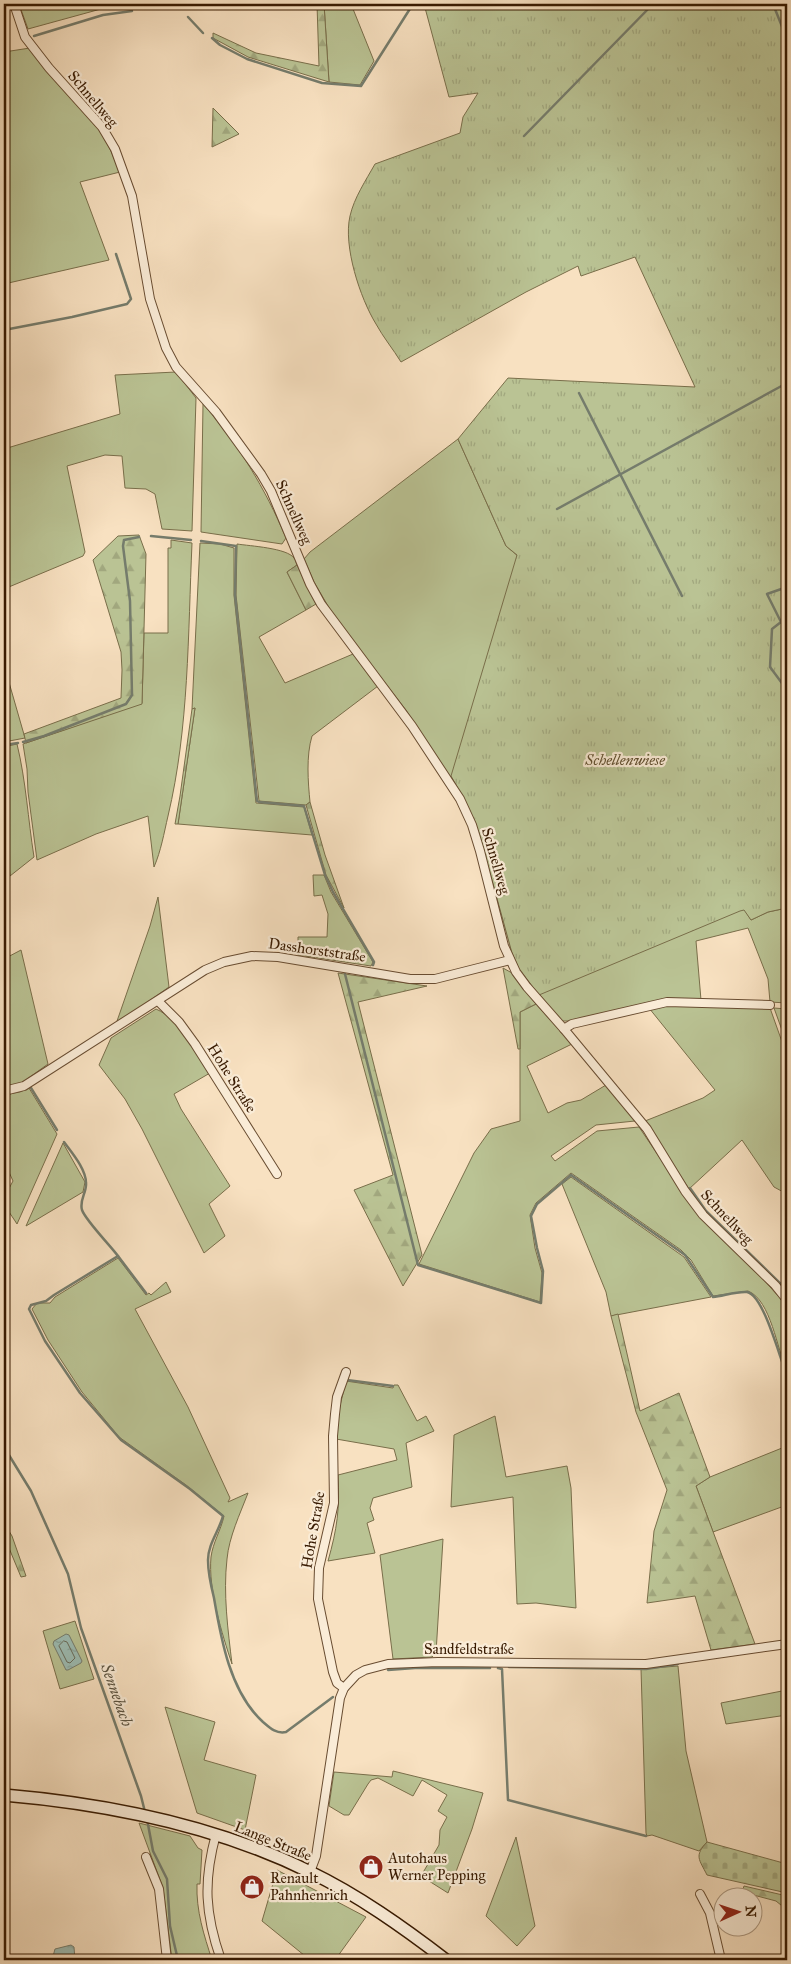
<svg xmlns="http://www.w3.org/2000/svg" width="791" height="1964" font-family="'IM FELL Great Primer',serif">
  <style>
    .grass { fill: #bac394; stroke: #796e4a }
    .forest { fill: url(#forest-firs); stroke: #796e4a }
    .cemetery { fill: url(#cemetery-stones); stroke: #796e4a }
    .park { fill: url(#park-tufts); stroke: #796e4a }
    .water { fill: url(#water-ripples); stroke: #757c6c }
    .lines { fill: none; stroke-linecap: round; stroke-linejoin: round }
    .shore { stroke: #6a6c5a; stroke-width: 1 }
    .stream { stroke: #757c6c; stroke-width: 2.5 }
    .street-casing { stroke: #684c31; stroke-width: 10 }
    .secondary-casing { stroke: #381a01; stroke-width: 14 }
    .street { stroke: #faecd7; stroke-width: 8 }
    .secondary { stroke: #faecd7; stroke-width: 11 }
    .labels { text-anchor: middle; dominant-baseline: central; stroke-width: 4.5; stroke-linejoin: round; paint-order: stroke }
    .street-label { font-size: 15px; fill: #381a01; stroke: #faecd7 }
    .park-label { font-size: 15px; font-style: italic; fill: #5f4d2d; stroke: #faecd7 }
    .poi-label { font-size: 15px; fill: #381a01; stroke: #faecd7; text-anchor: start }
    .water-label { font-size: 16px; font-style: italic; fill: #5b5340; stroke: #faecd7 }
  </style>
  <defs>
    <pattern id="forest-firs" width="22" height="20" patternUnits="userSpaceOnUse" patternTransform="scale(1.25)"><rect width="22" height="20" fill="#bac394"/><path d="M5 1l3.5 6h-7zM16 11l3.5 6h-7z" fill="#a1a77e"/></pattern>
    <pattern id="cemetery-stones" width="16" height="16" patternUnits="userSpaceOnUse" patternTransform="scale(1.25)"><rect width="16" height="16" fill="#bac394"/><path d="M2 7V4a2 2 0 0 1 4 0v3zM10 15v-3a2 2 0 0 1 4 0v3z" fill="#a1a77e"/></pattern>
    <pattern id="park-tufts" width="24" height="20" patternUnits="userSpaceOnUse" patternTransform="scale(1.25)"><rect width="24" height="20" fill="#bac394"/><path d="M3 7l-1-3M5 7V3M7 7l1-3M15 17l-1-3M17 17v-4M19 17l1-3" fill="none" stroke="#a1a77e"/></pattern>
    <pattern id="water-ripples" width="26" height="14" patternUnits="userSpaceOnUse" patternTransform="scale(1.25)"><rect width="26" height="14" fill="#9dbdb4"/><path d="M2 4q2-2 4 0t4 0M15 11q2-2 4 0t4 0" fill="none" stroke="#88a299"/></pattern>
  </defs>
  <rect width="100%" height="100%" fill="#f8e1c1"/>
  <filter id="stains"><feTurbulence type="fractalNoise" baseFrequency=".004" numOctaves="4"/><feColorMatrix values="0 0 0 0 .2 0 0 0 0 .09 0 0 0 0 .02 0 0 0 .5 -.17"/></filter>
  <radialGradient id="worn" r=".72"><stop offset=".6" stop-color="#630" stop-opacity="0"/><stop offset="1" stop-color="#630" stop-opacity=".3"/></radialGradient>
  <g class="grass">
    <path d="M19,4h100l-91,25z"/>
    <path d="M324,4h27l23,57 -14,24 -31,-3z"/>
    <path d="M30,48l69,81 11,20 10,23 -40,10 29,78 -105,24v-46l5,-1 -5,-24v-161z"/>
    <path d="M176,372l20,26 -4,133 -30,-2 -7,-35 -9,-5 -21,-1 -3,-32 -17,-1 -38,11 18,86 -2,4 -79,33v-140l116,-35 -5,-39z"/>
    <path d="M203,404c36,41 62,84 83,134l-4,6 -81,-12z"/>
    <path d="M458,439l48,107 13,11 68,99 164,264 17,-8 14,-3 5,4v90l-17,-1 -2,-23 -20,-51 -52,13 5,59h-34l-94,21h-11l-31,-36 -19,-32 -28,-104 -20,-50 -58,-89 -71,-92 -21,-36 -10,-23 6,-7z"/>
    <path d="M171,540l21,3c-4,91 -3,185 -24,273 -4,17 -7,35 -14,51l-6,-51 -52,18 -59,26 -9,-68 -1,-23 -4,-25 119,-41 2,-70h24v-85h3z"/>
    <path d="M200,543l20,1 14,4v47l22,208 48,4 8,28 -134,-11 17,-116 -3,1z"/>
    <path d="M237,544c13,2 50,4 57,14 2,2 2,5 3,7l-10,7 19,38 -47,27 26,46 68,-29 25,32 -66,50c-6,20 -4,46 -2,66l-4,3 -47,-4 -23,-206z"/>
    <path d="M4,665l21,73 -21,4z"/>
    <path d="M17,744c9,37 11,75 17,113l-24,19 -3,-34h-3v-95z"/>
    <path d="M313,875h11l7,17 42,70 -2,4 -73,-11v-18h29l1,-23 -6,-19 -8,1z"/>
    <path d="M158,897l11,90 -53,37 34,-98z"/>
    <path d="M21,950l27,114 -25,18 -16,5 -3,-18v-110z"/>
    <path d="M536,1004l36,40 -45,22 21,47 19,-10 14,-3 25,-15 29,36 -39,4 -45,31 4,5 42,-30 42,-4 61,90 63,62 24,27v65c-10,-21 -16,-71 -39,-80l-35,5 -22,-36 -10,-10 -110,-77 -35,30 -6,12 5,33 7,25 -2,29 -121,-38 55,-111 17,-24 29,-8v-109z"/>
    <path d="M667,1005l103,3 16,45 1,141 -13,-7 -32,-47 -53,49 -44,-68 58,-23 12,-8 -66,-82z"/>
    <path d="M774,1008l13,1v35z"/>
    <path d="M156,1009c25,11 40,42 54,64l-36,21 7,15 49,77 -21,18 16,32 -21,17 -62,-124 -17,-30 -26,-34 12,-27z"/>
    <path d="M29,1088l28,46 -40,90c-14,-22 -17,-19 -4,-43l-9,-20v-66l16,-3z"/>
    <path d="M63,1143l22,39 -2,10 -57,34z"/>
    <path d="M571,1177l113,80 27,40 -100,19 -5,-24 -44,-108z"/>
    <path d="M118,1258l28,37 3,-2 2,2 15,-13 5,10 -36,17 53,98 42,91 -2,4 20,-9c-8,21 -19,44 -21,66 -4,35 1,71 5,105 -10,-30 -24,-75 -21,-107 2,-15 10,-27 13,-41l-38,-31 -67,-48 -37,-45 -34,-52 -16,-31 5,-6h13l5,-6z"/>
    <path d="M346,1381l47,7 1,-3h4l19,36 9,-5 8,15 -28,12 6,44 -39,11 -3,10 4,12 -7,3 8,30 -47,8c9,-32 12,-52 10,-86l59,-15 -3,-11 -58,-10 2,-25z"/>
    <path d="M495,1416l11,61 61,-11 4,22 5,120 -40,-5 -19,1 -4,-107 -62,10 3,-72z"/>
    <path d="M787,1446v59l-74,27 -17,-46 14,-9z"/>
    <path d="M443,1539l-7,114 -4,4 -39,2 -13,-104z"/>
    <path d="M75,1621l19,58 -34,10 -17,-58z"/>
    <path d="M678,1666l8,85 21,91 -8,9 -47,-16 -5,1 -1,-3 -5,-164z"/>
    <path d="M787,1690v25l-61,9 -5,-21z"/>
    <path d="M165,1707l50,15 -11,38 52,15 -11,55 -48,-17z"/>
    <path d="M393,1771l90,22 -11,36 -24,64 -27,-17 18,-31 1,-15 7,-13 -9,-6 9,-16 -25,-15 -9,16 -35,-18 -7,2 -3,4 -19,31h-5l-15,-9 5,-34 58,5z"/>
    <path d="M139,1823l51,13 8,12 4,2 -2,34h-3c-1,27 7,51 15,76h-40l-9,-72z"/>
    <path d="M516,1837l19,89 -18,20 -31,-30z"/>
    <path d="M277,1870l89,47 -31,43h-25l-48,-39z"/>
  </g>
  <g class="forest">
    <path d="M317,4h7l5,78 -81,-25 -35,-19v-5l43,20 63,13z"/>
    <path d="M213,108l26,26 -27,13z"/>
    <path d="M139,535l7,19 -4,150 -116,39 -2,-9 97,-36 1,-28 -1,-18 -28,-92 25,-24z"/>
    <path d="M297,565l19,39 -10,6 -19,-38z"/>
    <path d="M195,708l-17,116h-3l5,-28 12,-87z"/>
    <path d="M310,802l15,53 19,53 -18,-33 -20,-70z"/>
    <path d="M503,968l9,5 24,31 -16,8v37h-2z"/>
    <path d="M338,973l89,13 -69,16 64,253 -19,31 -49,-96 39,-15z"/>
    <path d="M618,1314l22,97 39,-18 31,84 -14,9 59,158 -44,6 -16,-54 -48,7 7,-72 13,-41 -31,-78 -25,-96z"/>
    <path d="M4,1523l8,13 14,40 -5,1 -17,-41z"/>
    <path d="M744,1886l43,10v14l-11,-9 -34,-9z"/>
  </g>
  <path class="cemetery" d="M707,1842l80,22v29l-80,-18c-8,-16 -13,-19 0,-33z"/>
  <path class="park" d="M424,4h363v909l-5,-4 -14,3 -17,8 -7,-10 -4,1 -201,84 -20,-26 -7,-16 -33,-120 -15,-34 -13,-23 66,-221 -11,-9 -48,-107 50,-61 187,9 -60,-130 -54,19 -3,-10 -52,26 -125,70c-8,-13 -18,-25 -25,-38 -16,-26 -33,-78 -26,-108 4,-18 16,-36 25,-52l85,-31 3,-16 15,-24 -29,4z"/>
  <g class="water">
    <path d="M66,1634l3,1 13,26 -1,2 -13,7h-2l-13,-26 1,-3z"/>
    <path d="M71,1945l3,2 1,13h-23l3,-11z"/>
  </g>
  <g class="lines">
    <path class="shore" d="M64,1641l3,1 8,16 -5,5 -3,-1 -8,-16z"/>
    <g class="stream">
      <path d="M773,4l14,35"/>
      <path d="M188,17l15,16"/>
      <path d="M34,36l69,-21 29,-4"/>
      <path d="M212,38l8,7 27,14 75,24 39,3 52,-82"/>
      <path d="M524,136l129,-132"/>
      <path d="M4,330l68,-13 55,-13 4,-5 -15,-45"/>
      <path d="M579,393l103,203"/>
      <path d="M557,509l230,-126"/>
      <path d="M151,536l40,4"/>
      <path d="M201,541l35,5 -1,49 22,206 2,1 45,4 21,69 8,17 41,70 -1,3"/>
      <path d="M787,587l-20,7 14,28 -9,7 -2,38 17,23"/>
      <path d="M23,742l21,-6 82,-32 6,-9 -2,-94 -7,-55 1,-6 15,-3"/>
      <path d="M4,745l14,-2"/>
      <path d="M345,974l73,291 123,38 2,-32 -6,-23 -6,-32 6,-12 34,-29 114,80 28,42c10,-1 24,-6 34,-5 17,3 33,68 40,83"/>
      <path d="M4,1079l1,6"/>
      <path d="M31,1088l26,42"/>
      <path d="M64,1142c8,11 22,27 22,41 1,9 -7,17 -4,27 4,11 28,35 36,46l-64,39 -8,6 -15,4 -2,4 16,32 35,52 41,47 69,49 33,27c-4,15 -15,28 -15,44 0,12 3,26 6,38 7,41 16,94 49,124 7,6 13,12 23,10l47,-35"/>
      <path d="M690,1188l16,23 81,79"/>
      <path d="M118,1256l28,37"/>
      <path d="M347,1380l46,6"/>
      <path d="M4,1447l27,44 37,83 13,54 60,168 4,16"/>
      <path d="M509,1667l137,2 32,-5"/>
      <path d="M498,1668l4,1 6,131 138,36"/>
      <path d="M388,1670l27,-2h75"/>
      <path d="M147,1819l6,32 14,28 3,47 8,34"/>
    </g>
    <defs>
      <g id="street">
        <path d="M14,4l11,33 24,31 53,59 13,22 17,47 18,103 16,49 10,19 40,45 45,62 10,17 39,93 11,20 91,122 48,73 12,26 8,26 24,95 12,26 11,15 37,42 83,100 38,62 18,24 72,70 12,15"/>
        <path d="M158,1001l21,21 16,22 82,130"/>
        <path d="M564,1029l8,-5 95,-22 103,3"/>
        <path d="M4,1091l20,-5 181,-116 19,-8 28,-6 26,1 132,22h25l75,-19"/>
        <path d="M344,1688l-7,-5 -4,-11 -15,-73 1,-31 15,-65 -1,-67 2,-22 2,-17 9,-25"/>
        <path d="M216,1834c-13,48 -11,80 5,126"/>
        <path d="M146,1857l13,32 8,71"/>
        <path d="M310,1872l6,-16 24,-158 4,-10 12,-13 9,-5 23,-6 50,-2 208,2 141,-20"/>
        <path d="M700,1894l10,19 11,47"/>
      </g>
      <path id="secondary" d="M4,1795c105,9 211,30 306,77 48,23 94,56 136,88"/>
    </defs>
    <use href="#street" class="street-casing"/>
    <use href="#secondary" class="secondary-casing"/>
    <use href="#street" class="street"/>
    <use href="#secondary" class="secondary"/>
  </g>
  <defs>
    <symbol id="shop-disc" viewBox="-11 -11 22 22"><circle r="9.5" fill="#8f2418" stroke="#faecd7"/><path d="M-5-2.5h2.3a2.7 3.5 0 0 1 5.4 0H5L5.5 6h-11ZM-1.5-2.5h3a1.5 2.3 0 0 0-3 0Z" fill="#fff"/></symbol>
  </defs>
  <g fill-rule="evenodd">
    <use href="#shop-disc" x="357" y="1853" width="28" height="28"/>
    <use href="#shop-disc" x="238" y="1873" width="28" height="28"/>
  </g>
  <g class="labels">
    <g class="street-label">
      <text transform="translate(93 99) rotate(50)">Schnellweg</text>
      <text transform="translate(294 512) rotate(66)">Schnellweg</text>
      <text transform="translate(496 861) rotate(74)">Schnellweg</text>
      <text transform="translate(317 950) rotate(8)">Dasshorststraße</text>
      <text transform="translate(232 1078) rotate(58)">Hohe Straße</text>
      <text transform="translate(727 1217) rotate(47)">Schnellweg</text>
      <text transform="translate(313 1530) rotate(-80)">Hohe Straße</text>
      <text x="469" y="1649">Sandfeldstraße</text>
      <text transform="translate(273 1841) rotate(22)">Lange Straße</text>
    </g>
    <g class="park-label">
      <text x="625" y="760">Schellenwiese</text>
    </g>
    <g class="poi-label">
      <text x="388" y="1858">Autohaus<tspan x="388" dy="17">Werner Pepping</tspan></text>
      <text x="270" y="1878">Renault<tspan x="270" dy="17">Pahnhenrich</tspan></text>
    </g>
    <g class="water-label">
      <text transform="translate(117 1695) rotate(70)">Sennebach</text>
    </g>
  </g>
  <rect width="791" height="1964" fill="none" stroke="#f8e1c1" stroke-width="20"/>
  <rect x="5" y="5" width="781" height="1954" fill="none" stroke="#381a01" stroke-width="2.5"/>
  <rect x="10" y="10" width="771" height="1944" fill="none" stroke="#381a01"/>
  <g transform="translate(738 1912) rotate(87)"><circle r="24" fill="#faecd7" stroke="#ac9881"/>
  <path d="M0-4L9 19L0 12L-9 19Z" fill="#8f2418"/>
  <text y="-8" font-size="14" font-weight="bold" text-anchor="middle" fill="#381a01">N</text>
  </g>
  <rect width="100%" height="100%" filter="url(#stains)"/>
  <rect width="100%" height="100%" fill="url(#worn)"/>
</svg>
